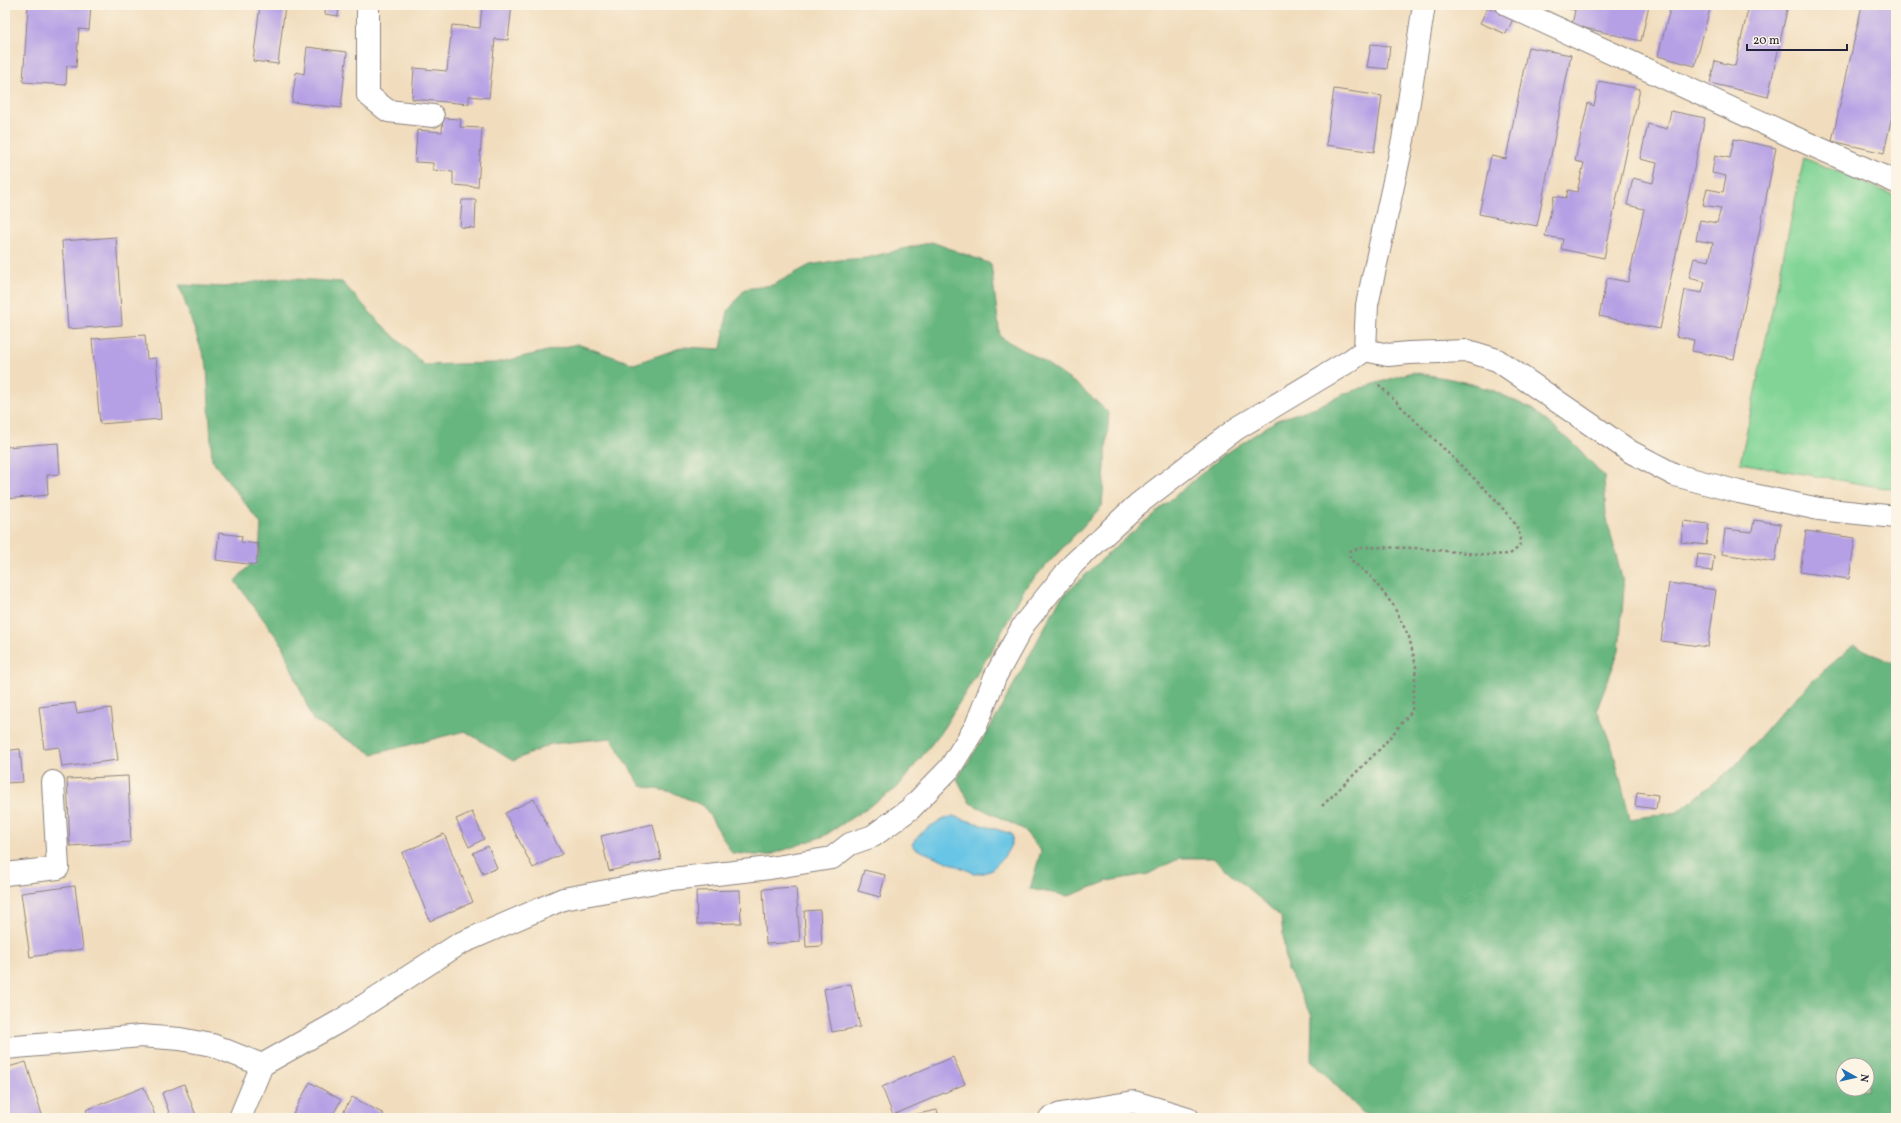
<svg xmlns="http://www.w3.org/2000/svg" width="1901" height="1123" font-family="Vollkorn,serif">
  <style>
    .green { fill: #81d496; stroke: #527b68 }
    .forest { fill: #68b67f; stroke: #456c5d; fill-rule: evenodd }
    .water { fill: #67c5e5; stroke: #447490 }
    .building { fill: #b6a0e5 }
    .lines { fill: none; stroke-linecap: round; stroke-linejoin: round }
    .street-casing { stroke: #8a807c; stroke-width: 24 }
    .path { stroke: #8a807c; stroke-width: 2.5; stroke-dasharray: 3 3; stroke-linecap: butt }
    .street { stroke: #fff; stroke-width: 22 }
  </style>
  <rect width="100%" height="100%" fill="#fcf5e5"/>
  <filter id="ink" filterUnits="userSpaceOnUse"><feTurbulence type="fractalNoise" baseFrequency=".025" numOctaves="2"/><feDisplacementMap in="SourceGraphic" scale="8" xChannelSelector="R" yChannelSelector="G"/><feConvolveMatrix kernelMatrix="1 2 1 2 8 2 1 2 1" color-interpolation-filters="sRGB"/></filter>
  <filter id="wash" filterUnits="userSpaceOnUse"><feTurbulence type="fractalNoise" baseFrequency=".012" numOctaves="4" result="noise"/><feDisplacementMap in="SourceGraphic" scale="16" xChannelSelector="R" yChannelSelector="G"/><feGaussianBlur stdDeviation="0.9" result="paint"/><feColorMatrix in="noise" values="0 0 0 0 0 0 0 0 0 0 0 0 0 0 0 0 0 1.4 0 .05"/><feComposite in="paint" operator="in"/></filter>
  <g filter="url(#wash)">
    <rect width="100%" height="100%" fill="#f1ddbd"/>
    <path class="green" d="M1804,158l92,38v294l-156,-27z"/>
    <g class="forest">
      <path d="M932,242l59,22 9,73 41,23 38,26 30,27 -7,93 -78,83 -28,54 -55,89 -44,56 -73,48 -57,20 -35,-3 -28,-47 -32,-14 -31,-6 -30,-48 -60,6 -38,17 -48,-30 -92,23 -60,-34 -32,-77 -46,-62 24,-26 2,-31 -49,-64 -5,-94 -28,-81 46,2 54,-9 63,4 36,39 46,44 72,-2 81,-19 57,20 49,-17 38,2 7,-38 17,-22 28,-4 37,-20 29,-5 27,-2z"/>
      <path d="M1412,372l44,8 36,10 40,19 42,35 30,32 2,39 18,72 -5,64 -22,58 16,41 17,69 48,-7 56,-45 50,-58 37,-36 33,-28 42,20v453h-523l-10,-5 -52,-53 1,-45 -25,-46 -6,-52 -68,-59h-33l-32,16 -40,7 -39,15 -39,-7 11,-38 -18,-22 -53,-26 -13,-24 36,-56 67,-124 54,-51 107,-91 56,-37 39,-13 30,-14zM1843,1065h24v24h-24z"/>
    </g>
    <path class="water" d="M953,816l59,18c4,12 -17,36 -28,39 -3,1 -7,0 -10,0l-60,-25 -2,-4c9,-14 25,-23 41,-28z"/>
    <g id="blocks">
      <g class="building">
        <path d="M28,5h63l-2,25 -10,-1 -3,38 -9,-1 -1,19 -43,-3z"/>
        <path d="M260,5h25l-7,59 -25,-3z"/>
        <path d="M326,5h13l-1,11 -13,-2z"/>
        <path d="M482,5h30l-4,35 -13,-1 -6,59 -20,-2v8l-57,-5 2,-31 33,3 5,-46 28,3z"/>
        <path d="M1554,5h21l-1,5z"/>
        <path d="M1576,5h73l-8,36 -69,-16z"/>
        <path d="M1671,5h40l-16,61 -37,-10z"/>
        <path d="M1749,5h39l-20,92 -58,-14 5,-22 20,5z"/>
        <path d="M1862,5h34v92l-12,56 -52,-12z"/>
        <path d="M1488,7l25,12 -7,15 -26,-11z"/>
        <path d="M1371,44l19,2 -3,23 -20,-2z"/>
        <path d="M307,47l40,5 -6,56 -49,-6 4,-30 8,2z"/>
        <path d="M1528,47l43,8 -34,171 -58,-12 12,-58 15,3z"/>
        <path d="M1599,81l41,8 -36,169 -43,-9 2,-10 -18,-3 9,-40 12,2 2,-8 9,2 7,-29 -9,-2 13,-58 6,3z"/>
        <path d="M1334,89l48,7 -8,56 -48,-7z"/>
        <path d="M1671,111l34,7 -45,211 -61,-13 8,-38 21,4 16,-73 -17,-4 6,-27 20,5 4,-20 -17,-4 8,-35 19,5z"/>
        <path d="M443,118l18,1 -1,8 22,1 -4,59 -25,-2v-13l-20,-2v-7l-18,-1 2,-32 25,2z"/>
        <path d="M1734,139l42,9 -42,211 -42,-8 2,-11 -18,-4 9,-46 17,3 3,-11 -16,-4 5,-20 15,3 4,-18 -17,-3 4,-20 17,3 4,-15 -18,-3 4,-16 16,3 3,-16 -14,-3 3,-18 15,3z"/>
        <path d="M462,200h14l-1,28 -15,-1z"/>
        <path d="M116,237l6,88 -54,4 -6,-88z"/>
        <path d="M145,335l2,24 9,-1 5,61 -61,5 -8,-85z"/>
        <path d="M58,443l2,31 -13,1 1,20 -43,4v-52z"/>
        <path d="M1754,520l27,4 -6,38 -53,-8 3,-25 27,3z"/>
        <path d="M1683,521l26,3 -3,21 -25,-3z"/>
        <path d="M1806,531l49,7 -6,41 -49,-7z"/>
        <path d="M219,533l23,3 -1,6 18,2 -3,21 -40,-5z"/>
        <path d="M1698,554l16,2 -2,15 -16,-2z"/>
        <path d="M1669,583l47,7 -8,57 -47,-6z"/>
        <path d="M75,703l2,10 34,-5 7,52 -56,7 -3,-20 -15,2 -5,-42z"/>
        <path d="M20,749l3,33 -18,1v-32z"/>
        <path d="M128,776l3,66 -61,4 -3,-67z"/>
        <path d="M1637,792l21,3 -2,14 -21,-3z"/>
        <path d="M534,799l28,55 -29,14 -28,-55z"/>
        <path d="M472,812l12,27 -15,8 -13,-28z"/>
        <path d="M653,824l8,35 -52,12 -8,-35z"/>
        <path d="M444,834l29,68 -43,19 -28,-68z"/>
        <path d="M488,846l9,22 -14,6 -10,-21z"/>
        <path d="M864,870l21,5 -5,22 -22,-6z"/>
        <path d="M75,886l8,63 -53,8 -9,-64z"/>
        <path d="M796,887l4,55 -34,2 -3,-55z"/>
        <path d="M740,890l1,33 -44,1 -1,-33z"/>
        <path d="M820,910l2,36 -16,1 -2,-36z"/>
        <path d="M851,984l9,43 -28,5 -8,-43z"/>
        <path d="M953,1057l12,27 -72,31 -11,-28z"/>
        <path d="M26,1062l17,56h-38v-50z"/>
        <path d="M310,1082l31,18 -10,18h-40z"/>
        <path d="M184,1084l13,34h-26l-9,-25z"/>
        <path d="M144,1087l12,31h-66l-4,-8z"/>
        <path d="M352,1097l32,17 -3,4h-41z"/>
        <path d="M937,1110l2,8h-36v-1z"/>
      </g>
    </g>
  </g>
  <g filter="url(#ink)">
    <use href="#blocks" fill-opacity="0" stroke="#8a807c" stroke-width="1"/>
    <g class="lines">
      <defs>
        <g id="street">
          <path d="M368,5v90l20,16 45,5"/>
          <path d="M1507,5l284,131 105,46"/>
          <path d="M1365,350l23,5 21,-2 59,-2 29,9 134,92 44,23 64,17 80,17 77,8"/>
          <path d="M5,874l53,-6 -5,-86"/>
          <path d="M5,1048l136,-12 39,3 32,6 50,20"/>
          <path d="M240,1118l22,-53 78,-44 119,-77 104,-45 109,-20 98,-11 62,-10 18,-14 23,-8 37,-27 40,-41 26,-42 19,-49 29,-53 50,-61 64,-59 98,-75 115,-69 14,-10 2,-45 36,-165 21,-135"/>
          <path d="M1050,1118l11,-4 73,-12 54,16"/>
        </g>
      </defs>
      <use href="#street" class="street-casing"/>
      <path class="path" d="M1322,806l59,-58 31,-37 4,-45 -7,-29 -16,-32 -22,-28 -21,-18v-8l15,-4 50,1 72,7 23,-1 9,-7 2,-9 -5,-13 -20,-25 -119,-117"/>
      <use href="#street" class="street"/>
    </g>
  </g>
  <rect width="1901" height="1123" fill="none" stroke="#fcf5e5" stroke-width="20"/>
  <g transform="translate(1855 1077) rotate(98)"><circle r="19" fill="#fcf5e5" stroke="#a5a1a1"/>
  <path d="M0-3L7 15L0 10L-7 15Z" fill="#1f6fb2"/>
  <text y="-6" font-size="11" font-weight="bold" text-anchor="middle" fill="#22223b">N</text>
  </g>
  <path d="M1747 44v6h100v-6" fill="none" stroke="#22223b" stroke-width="2"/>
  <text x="1753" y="44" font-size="12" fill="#22223b" stroke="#fcf5e5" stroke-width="3" paint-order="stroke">20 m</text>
</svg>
